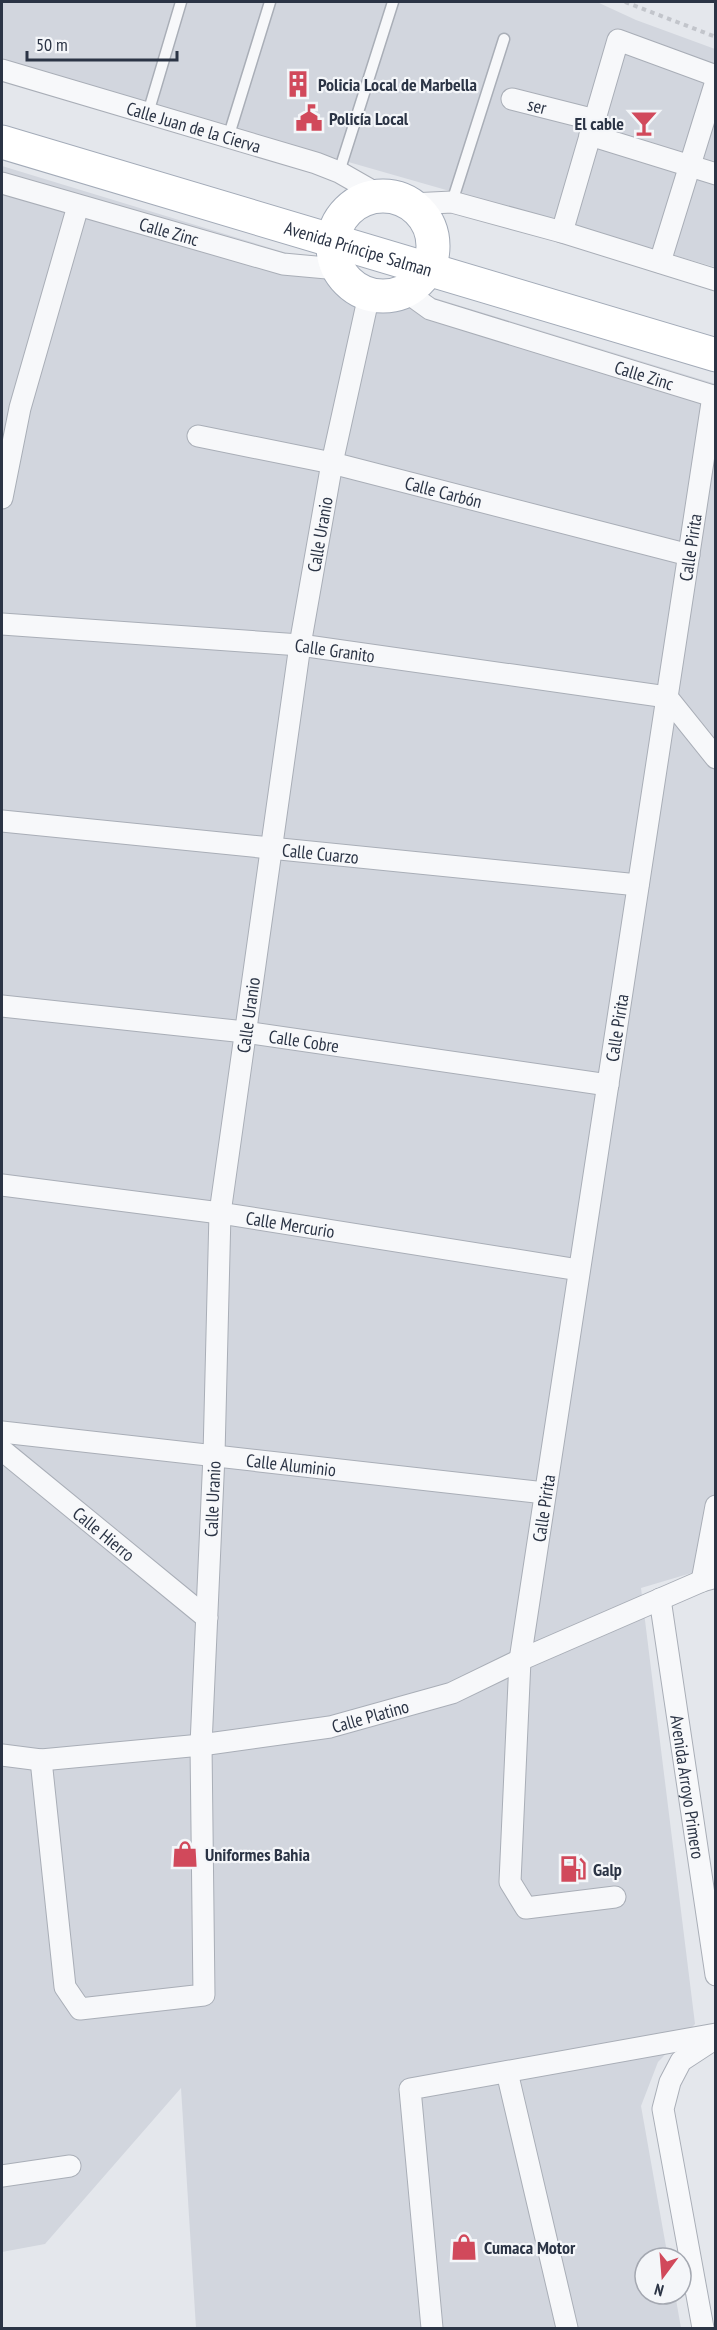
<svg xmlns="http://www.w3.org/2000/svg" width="717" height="2330" font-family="'PT Sans Narrow',sans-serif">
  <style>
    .built { fill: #d2d6de }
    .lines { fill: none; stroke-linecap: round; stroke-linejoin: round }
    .lane-casing { stroke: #a9aeb7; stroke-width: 13 }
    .street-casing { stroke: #a9aeb7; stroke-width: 23 }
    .primary-casing { stroke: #a3abb8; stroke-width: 35 }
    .path { stroke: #c2c5cb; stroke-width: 4; stroke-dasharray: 4.5 4.5; stroke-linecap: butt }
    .lane { stroke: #f7f8fa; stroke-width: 10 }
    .street { stroke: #f7f8fa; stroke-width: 21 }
    .primary { stroke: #fff; stroke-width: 33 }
    .labels { text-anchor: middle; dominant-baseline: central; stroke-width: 4.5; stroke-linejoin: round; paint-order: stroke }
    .poi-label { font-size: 18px; font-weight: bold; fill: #2b3445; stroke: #f4f6f9; text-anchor: start }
    .street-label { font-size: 18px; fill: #2b3445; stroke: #f4f6f9 }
  </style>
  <rect width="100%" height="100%" fill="#e4e7ec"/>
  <g class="built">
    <path d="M2,2h595l39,18 79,29v218l-713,-204z"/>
    <path d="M2,166l714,218 -1,1182 -74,22 54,436 -37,38 -17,44 27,152h-23v36h30l6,34h-485l-15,-240 -136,156 -43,8z"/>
  </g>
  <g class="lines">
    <defs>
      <g id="lane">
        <path d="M148,113l33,-111"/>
        <path d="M228,138l42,-136"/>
        <path d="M339,172l54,-170"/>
        <path d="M452,202l52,-163"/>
      </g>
      <g id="street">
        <path id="s1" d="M2,70l314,93 23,9 42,24"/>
        <path id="s2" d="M512,99l83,21"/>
        <path d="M590,135l126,39"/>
        <path id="s3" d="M2,183l281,81 55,5"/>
        <path d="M411,204l41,-2 110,30 154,48"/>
        <path d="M562,232l56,-192 98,36"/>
        <path d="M660,262l56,-181"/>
        <path id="s4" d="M405,291l25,18 286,88"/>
        <path id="s5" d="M198,436l134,27 357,92"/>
        <path d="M2,498l18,-90 58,-202"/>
        <path id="s6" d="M2,624l298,21 367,52 49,61"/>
        <path id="s7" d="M2,821l636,64"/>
        <path id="s8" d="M2,1006l243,26 363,53"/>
        <path id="s9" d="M2,1185l218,28 359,57"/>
        <path id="s10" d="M2,1432l543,61"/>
        <path id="s11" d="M2,1450l205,168"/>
        <path d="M702,1581l14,-75"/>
        <path id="s12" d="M660,1599l56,376"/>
        <path id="s13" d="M2,1755l39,5 160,-15 129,-18 122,-34 68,-33 182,-79 14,-4"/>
        <path id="s14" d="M41,1760l24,227 15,22 124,-14 -3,-250 13,-290 6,-242 80,-568 32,-182 37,-168"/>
        <path id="s15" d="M615,1897l-89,11 -16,-26 10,-222 193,-1264"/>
        <path d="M507,2072l60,256"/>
        <path d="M2,2176l68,-10"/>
        <path d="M432,2328l-22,-239 306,-55"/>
        <path d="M703,2328l-40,-219 7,-27 11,-21 35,-23"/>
      </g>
      <g id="primary">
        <path id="s16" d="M2,142l714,213"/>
        <circle cx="383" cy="246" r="50"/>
      </g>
    </defs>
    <use href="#lane" class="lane-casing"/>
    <use href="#street" class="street-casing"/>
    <use href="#primary" class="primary-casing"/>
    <path class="path" d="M625,2l91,35"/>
    <use href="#lane" class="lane"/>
    <use href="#street" class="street"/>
    <use href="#primary" class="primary"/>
  </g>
  <defs>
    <symbol id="building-bare" viewBox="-9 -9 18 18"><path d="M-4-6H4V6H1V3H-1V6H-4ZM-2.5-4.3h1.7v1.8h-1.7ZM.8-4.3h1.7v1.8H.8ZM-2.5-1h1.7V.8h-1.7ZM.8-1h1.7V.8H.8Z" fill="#d1495b" stroke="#f4f6f9" stroke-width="2.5" paint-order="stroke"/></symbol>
    <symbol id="civic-bare" viewBox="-9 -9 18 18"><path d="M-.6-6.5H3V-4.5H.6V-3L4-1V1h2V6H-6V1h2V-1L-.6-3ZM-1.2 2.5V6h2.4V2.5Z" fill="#d1495b" stroke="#f4f6f9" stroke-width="2.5" paint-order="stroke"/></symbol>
    <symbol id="bar-bare" viewBox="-9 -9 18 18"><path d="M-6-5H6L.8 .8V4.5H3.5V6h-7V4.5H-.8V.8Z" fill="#d1495b" stroke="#f4f6f9" stroke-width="2.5" paint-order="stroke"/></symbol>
    <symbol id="shop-bare" viewBox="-9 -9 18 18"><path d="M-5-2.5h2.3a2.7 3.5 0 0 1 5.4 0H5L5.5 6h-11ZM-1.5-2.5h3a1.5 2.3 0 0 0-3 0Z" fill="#d1495b" stroke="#f4f6f9" stroke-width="2.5" paint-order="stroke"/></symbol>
    <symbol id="fuel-bare" viewBox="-9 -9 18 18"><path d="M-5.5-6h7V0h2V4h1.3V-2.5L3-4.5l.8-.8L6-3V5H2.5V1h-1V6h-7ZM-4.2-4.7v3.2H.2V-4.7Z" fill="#d1495b" stroke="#f4f6f9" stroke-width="2.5" paint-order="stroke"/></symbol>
  </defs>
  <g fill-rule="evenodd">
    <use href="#building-bare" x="279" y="65" width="38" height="38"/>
    <use href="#civic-bare" x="290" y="99" width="38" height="38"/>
    <use href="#bar-bare" x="625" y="104" width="38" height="38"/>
    <use href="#shop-bare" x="166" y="1835" width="38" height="38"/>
    <use href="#fuel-bare" x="554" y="1850" width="38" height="38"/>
    <use href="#shop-bare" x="445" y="2228" width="38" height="38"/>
  </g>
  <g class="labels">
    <g class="poi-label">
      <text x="318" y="84">Policia Local de Marbella</text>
      <text x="329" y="118">Policía Local</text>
      <text x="624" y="123" text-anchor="end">El cable</text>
      <text x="205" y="1854">Uniformes Bahia</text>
      <text x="593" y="1869">Galp</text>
      <text x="484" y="2247">Cumaca Motor</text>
    </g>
    <g class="street-label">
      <text stroke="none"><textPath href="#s2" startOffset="26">ser</textPath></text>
      <text stroke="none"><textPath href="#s1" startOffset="200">Calle Juan de la Cierva</textPath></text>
      <text stroke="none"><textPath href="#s3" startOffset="174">Calle Zinc</textPath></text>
      <text stroke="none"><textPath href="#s16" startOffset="372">Avenida Príncipe Salman</textPath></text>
      <text stroke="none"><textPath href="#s4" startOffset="255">Calle Zinc</textPath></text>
      <text stroke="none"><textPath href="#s5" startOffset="252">Calle Carbón</textPath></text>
      <text stroke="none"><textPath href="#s14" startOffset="1848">Calle Uranio</textPath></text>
      <text stroke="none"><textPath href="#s15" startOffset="1468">Calle Pirita</textPath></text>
      <text stroke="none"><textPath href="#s6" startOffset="334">Calle Granito</textPath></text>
      <text stroke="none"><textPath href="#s7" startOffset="320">Calle Cuarzo</textPath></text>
      <text stroke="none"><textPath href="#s14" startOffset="1362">Calle Uranio</textPath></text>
      <text stroke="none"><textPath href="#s15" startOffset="982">Calle Pirita</textPath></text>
      <text stroke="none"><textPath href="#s8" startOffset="304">Calle Cobre</textPath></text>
      <text stroke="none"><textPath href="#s9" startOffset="291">Calle Mercurio</textPath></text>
      <text stroke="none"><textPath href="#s10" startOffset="291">Calle Aluminio</textPath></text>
      <text stroke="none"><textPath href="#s14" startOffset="876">Calle Uranio</textPath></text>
      <text stroke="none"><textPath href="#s15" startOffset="496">Calle Pirita</textPath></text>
      <text stroke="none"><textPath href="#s11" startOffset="132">Calle Hierro</textPath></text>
      <text stroke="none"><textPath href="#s13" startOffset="372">Calle Platino</textPath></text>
      <text stroke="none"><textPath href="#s12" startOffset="190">Avenida Arroyo Primero</textPath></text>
    </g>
  </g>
  <rect width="717" height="2330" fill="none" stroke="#2b3445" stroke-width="6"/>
  <g transform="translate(663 2276) rotate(196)"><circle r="28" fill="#f4f6f9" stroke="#a4a8b1" stroke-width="1.5"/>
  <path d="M0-4.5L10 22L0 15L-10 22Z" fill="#d1495b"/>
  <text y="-9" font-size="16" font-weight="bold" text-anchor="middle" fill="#2b3445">N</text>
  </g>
  <path d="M27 51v9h150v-9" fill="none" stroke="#2b3445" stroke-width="3"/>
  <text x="36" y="51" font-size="18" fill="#2b3445" stroke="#f4f6f9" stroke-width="4.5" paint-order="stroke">50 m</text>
</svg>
